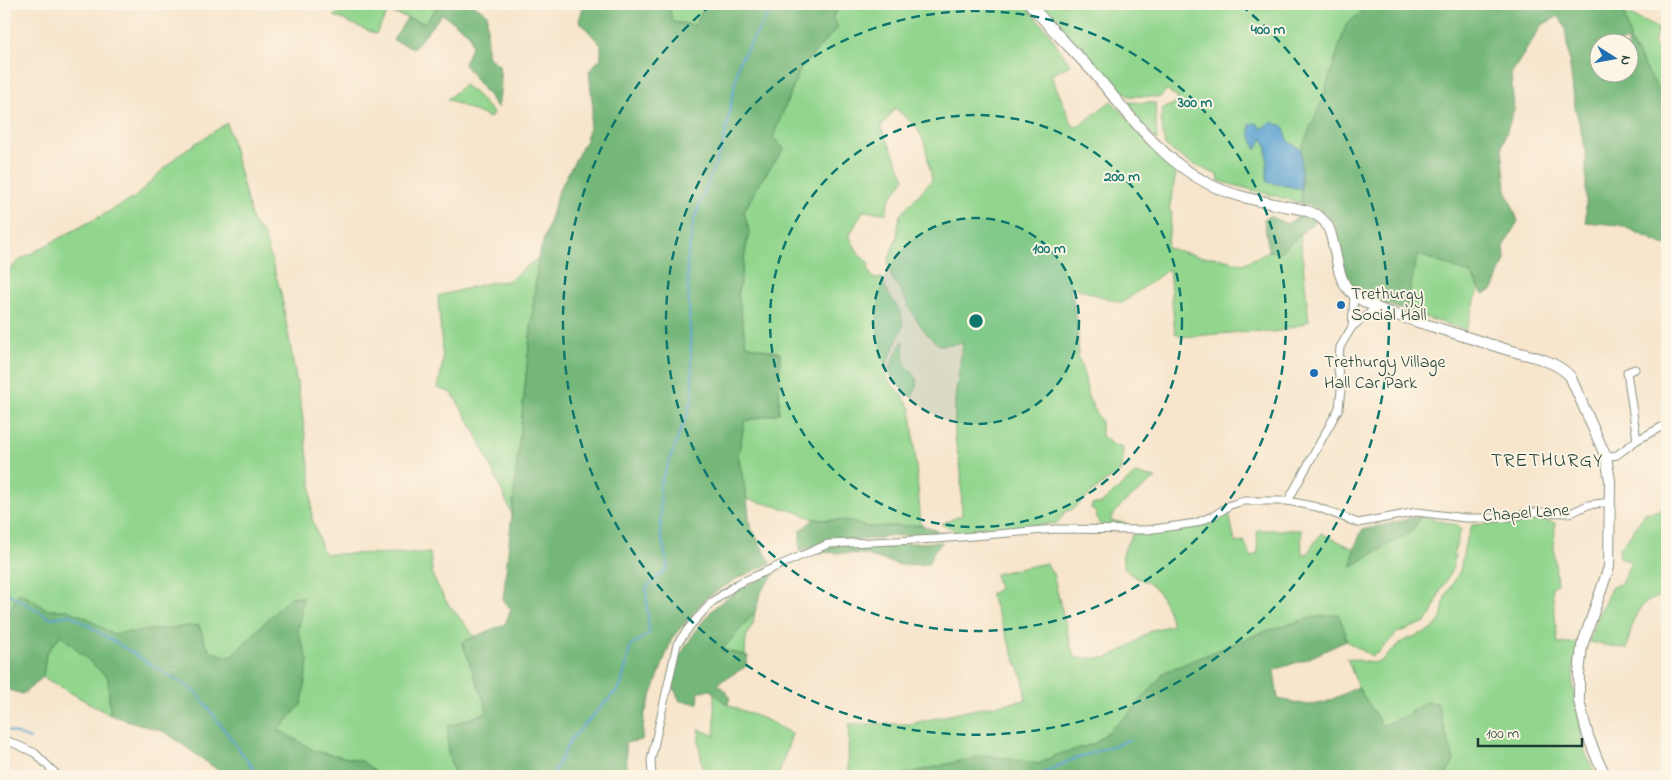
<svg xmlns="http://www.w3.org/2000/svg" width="1671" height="780" font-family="'Indie Flower',sans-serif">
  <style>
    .green { fill: #92d68e; stroke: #588a61 }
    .forest { fill: #75b779; stroke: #4a7a56; fill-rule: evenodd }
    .water { fill: #5ba3d1; stroke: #3d7082 }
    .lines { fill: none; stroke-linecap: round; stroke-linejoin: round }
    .stream { stroke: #5ba3d1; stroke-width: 2 }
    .street-casing { stroke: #8b9180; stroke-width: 9 }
    .secondary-casing { stroke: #8b9180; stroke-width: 12 }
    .street { stroke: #fff; stroke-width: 7 }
    .secondary { stroke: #fff; stroke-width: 10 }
    .ring { fill: none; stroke: #0f766e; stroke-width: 2.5; stroke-dasharray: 9 6 }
    .poi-dot { fill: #1f6fb2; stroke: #fcf5e5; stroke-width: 2 }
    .labels { text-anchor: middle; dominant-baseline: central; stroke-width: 4; stroke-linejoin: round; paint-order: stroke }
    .poi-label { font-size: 18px; fill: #1f3d34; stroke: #fcf5e5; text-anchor: start }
    .street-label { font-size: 18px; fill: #1f3d34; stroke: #fcf5e5 }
    .quarter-label { font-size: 20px; letter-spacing: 1px; fill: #1f3d34; stroke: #fcf5e5 }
    .centre { fill: #0f766e; stroke: #fcf5e5; stroke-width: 2.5 }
    .ring-label { font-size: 15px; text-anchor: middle; font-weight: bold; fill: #0f766e; stroke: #fcf5e5; stroke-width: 4; stroke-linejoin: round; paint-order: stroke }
  </style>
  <rect width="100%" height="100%" fill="#fcf5e5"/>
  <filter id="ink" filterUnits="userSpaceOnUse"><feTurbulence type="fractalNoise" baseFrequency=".02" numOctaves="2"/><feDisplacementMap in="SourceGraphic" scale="10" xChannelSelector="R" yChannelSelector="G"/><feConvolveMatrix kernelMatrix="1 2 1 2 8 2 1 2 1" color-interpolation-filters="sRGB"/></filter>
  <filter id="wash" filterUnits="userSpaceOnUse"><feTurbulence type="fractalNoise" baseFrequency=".0096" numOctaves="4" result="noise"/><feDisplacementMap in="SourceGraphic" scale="20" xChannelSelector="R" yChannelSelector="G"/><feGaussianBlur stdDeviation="1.12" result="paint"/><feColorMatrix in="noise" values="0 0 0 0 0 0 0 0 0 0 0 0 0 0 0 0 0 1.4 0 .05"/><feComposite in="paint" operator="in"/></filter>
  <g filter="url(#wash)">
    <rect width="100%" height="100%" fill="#f7e5cc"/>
    <g class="green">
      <path d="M353,4h80l3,5 -11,14 -37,-11 -12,22 -42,-18z"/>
      <path d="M668,4h38l-10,21 -24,-3z"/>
      <path d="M842,4h14l7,6 6,-6h155l23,26 23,35 -19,10 21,49 3,3 4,-1 32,-25 66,67 -8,42 3,2 -5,36 35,9h11l30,7 26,-13 12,1 19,-18 9,87c-19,8 -36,14 -56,10l-72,6 -6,-4 -6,-64 -47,34 -53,-17 9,42v28l7,22 3,19 13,25v13l12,10 10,3 -2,23 -15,10 -33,28 -8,3 -7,11 -101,11 -6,-6 -10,-4 21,-9 -1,-45 -6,-31v-40l8,-56 -24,2 -13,-12 -13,-19 -11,-21 -11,-17 -3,-14 9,-26 3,-21 32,-35 -7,-36 -8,-16 -22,-20 -14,19 24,51 -16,23 -3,12 -23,-2 -14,25 11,20 8,6 1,10 5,7 8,-1c2,5 3,10 6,15 7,11 15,19 15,33l-19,44c2,12 13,18 20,28 2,3 4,7 7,10l10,117 -56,2 -15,-6 -36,-2 -20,-8 -47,-12 -9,-44 7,-34 34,-8 1,-60 -34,-8 -8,-52 11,-61 -5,-21 18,-32 22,-30 -11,-12 27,-68 38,-42 -6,-9z"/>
      <path d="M1037,4h419l-155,197v2l-82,-22 -1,-6 -28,-12 -25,-17 -4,-27 2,-11 14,-5 1,-6 -12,-7 -5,7 -32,-1 -7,-5z"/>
      <path d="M1624,12l35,17 -6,14 12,17h2v23l-5,13 -31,-53z"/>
      <path d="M464,85l12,9 17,19 -3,5 -43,-19z"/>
      <path d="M1124,102l31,1 2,38z"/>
      <path d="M227,123l26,100 11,12 17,58 21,119 9,68 1,38 12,36 106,-1 3,24 13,24 29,36 -13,5 26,70 -40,41 7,23h-75l-18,-15 -47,-10 -36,-21 23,-27 6,-43 -10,-28 4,-35h-12l-59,60c-25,-5 -24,-8 -32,-32l-87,9 -25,-16 -20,-8h-19l-29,-18 -15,30v-347l17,-16 113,-61 45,-44z"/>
      <path d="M1417,254l54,20 8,14 -13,42 -61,-19z"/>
      <path d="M538,258l-26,256 -36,-81 -24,-40 -14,-5 5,-27 -5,-65 50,-13 20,-2z"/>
      <path d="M903,341l2,24c13,12 15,16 7,32 -30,-24 -24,-27 -9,-56z"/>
      <path d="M1135,474l21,4 -35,27 -11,15 1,1 15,2 2,3 -24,2 -5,-5 -4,-12 -4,-2 1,-5h9z"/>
      <path d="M1667,509v84c-6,4 -16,6 -22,10 -13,11 -15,31 -18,46l-38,-7 8,-23 15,-33 9,-2 10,-22 -11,-5 -1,-9 11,-12 15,-23z"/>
      <path d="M1229,512l6,31 9,-2 7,16 7,-4 -1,-23h44l1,24h5l14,-21 33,16 -2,17 60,-35 9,-15 36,9 4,4 -6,20 -2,18 -14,27 -6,18 -7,10 -29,11 -18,19 -7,4 -26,-15 -1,-10 -35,-13 -50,15 -95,39 -34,40 -37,32 -41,12 -14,8 -54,-9 -87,21h-48l-2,-10 1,-42h61l70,-16 46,-8 -3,-21 -33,-85 9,-5 -4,-15 51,-11 7,11 18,73 5,11h31l20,-10 25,-18 21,-5c-5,-13 -9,-26 -17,-36 -7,-7 -16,-9 -24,-14 -17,-10 -7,-29 1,-41 33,-2 66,-6 96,-22z"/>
      <path d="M1538,516l2,3 15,4 -1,27 3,34 -5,3 6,57 20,-2 -5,27v18l12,65 11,24h-151l9,-16 -28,-58 -19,13 -25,11 -24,-39 -11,-29 25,5 9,-2 22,-20 30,-12 8,-10 4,-22 15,-26 5,-27 7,-19 36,-3z"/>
      <path d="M755,612l-2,12 -7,13 -1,18 -24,-5z"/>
      <path d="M61,635l47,43 2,37 -67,-38 3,-23z"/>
      <path d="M714,693l14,12 39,15 25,14 -14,42h-74l-5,-31v-16l16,7z"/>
    </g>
    <g class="forest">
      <path d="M433,4h40l14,10v42l12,9 2,19 -3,24 -34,-44 8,-19 -3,-12 -27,-19 -28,34 -21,-8 14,-22 18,5 11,-14z"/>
      <path d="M584,4h84l5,18 22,3 11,-21h136l-10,13 6,10 -38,42 -27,68 11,12 -22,30 -18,32 5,21 -11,61 8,52 34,8 -1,60 -34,8 -7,34 9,44 3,27 21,37 -35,16 -31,20 -33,39 -28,78 -2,24 -17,3 3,33h-173l-7,-23v-27l40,-14 -26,-70 43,-18 6,-15 -8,-8 35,-343 21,-68 27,-50 7,-32 -4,-37 12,-13v-13l-22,-24z"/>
      <path d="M1371,4h245l8,8 7,31 36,61v142l-47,-21 -34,-3v-70l-11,-45 -10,-79 -6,-12 -17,9 -31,49 3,35 -12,37 4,44 12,31 -14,24 1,15 -12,30 -10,4 -12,-20 -53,-20 -13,57c-16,-6 -37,-11 -50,-22 -21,-18 -6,-59 -32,-77 -6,-4 -15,-6 -22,-9v-54l20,-46 25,-78zM1598,42h30v30h-30z"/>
      <path d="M1303,214l12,7 -34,31 -12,-1 -5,-32 5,-3 18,8z"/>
      <path d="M1421,516l-9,15 -60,35 2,-17 8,-19z"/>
      <path d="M814,519l37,2 14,6 56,-2 26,10 -62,1 -8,3 -50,2 -27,10v-20z"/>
      <path d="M943,542l-9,9 -6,13 -28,1 -37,-11 -46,-2 13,-6z"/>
      <path d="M776,572l-14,18 -7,22 -33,38 26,6 -3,11 -27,16 12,14 -2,8 -18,-15 -11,1 -1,12 -18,-2 -7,-14 6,-30 20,-31 17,-20 25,-18z"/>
      <path d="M19,592l29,18h19l20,8 25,16 87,-9c8,24 7,27 32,32l59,-60h13l-5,35 10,28 -6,43 -23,27 36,21 47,10 18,15h-154l-61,-44 -55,-17 -2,-37 -47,-43 -15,19 -3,23 -20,17 -19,-5v-67z"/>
      <path d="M1338,614l7,17 1,10 -39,18 -33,11 4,29 31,6 15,-2 34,-16 24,39 25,-11 19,-13 11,1 17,57 -9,16h-547l87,-21 54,9 14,-8 41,-12 37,-32 34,-40 95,-39 50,-15z"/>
    </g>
    <path class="water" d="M1271,122l12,4 6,16 12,7v40l-34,-7v-34l-4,-10 -7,12 -6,-16v-10l7,-1 5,6z"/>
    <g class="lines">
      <g class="stream">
        <path d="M4,587l5,7 41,24 21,-3 125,77 63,84"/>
        <path d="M4,729l26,10"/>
        <path d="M552,776l19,-37 50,-53 10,-41 18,-11 -3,-46 22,-20 -7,-33 -1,-50 33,-87 -6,-136 7,-43 30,-78 15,-79 36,-58"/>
        <path d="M1037,776l32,-15 60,-21"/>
      </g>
    </g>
  </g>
  <g filter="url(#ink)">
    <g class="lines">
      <defs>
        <g id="street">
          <path d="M1352,327l2,-32"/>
          <path d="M1635,369l-8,3 10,68"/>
          <path d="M1606,457l11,-2 20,-15 30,-16"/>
          <path d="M1288,501l51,-93 2,-18 -3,-21 2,-22 12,-20 24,-19"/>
          <path d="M4,739l31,14 23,23"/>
          <path d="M652,776l-1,-16 26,-116 14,-19 20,-22 26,-19 91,-40 109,-5 119,-10 91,1 49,-7 19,-8 15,-10 14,-4h44l29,6 41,16 59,-11 48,6h39l31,-6 33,1 5,-1 15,-7 22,-3"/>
        </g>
        <path id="secondary" d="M1030,4c20,24 43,46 64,69 34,40 65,85 113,110 22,12 48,17 72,22 14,3 31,4 43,14 6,5 8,12 10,20 10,37 3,50 43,68 13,6 29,10 43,15 29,9 58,18 87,27 21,6 49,10 65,27l36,81 4,23 -1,87 -27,79 -3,28v27l9,35 10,25 8,15"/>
      </defs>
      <use href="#street" class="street-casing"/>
      <use href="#secondary" class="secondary-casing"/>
      <use href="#street" class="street"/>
      <use href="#secondary" class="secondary"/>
    </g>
  </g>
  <circle cx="976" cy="321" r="103" fill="#0f766e" fill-opacity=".12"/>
  <g class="ring">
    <circle cx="976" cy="321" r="103"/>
    <circle cx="976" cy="321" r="206"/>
    <circle cx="976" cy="321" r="310"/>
    <path d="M1241 5A413 413 0 1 1 711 5"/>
  </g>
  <g class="poi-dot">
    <circle cx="1341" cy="305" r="5"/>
    <circle cx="1314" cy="373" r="5"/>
  </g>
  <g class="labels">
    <g class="poi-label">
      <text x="1351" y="295">Trethurgy<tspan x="1351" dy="21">Social Hall</tspan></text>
      <text x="1324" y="363">Trethurgy Village<tspan x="1324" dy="21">Hall Car Park</tspan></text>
    </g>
    <g class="street-label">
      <text transform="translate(1526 514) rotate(-4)">Chapel Lane</text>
    </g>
    <g class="quarter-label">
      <text x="1547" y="461">TRETHURGY</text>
    </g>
  </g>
  <circle cx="976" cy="321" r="8" class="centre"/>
  <g class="ring-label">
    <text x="1268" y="34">400 m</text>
    <text x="1195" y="107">300 m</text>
    <text x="1122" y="181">200 m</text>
    <text x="1049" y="253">100 m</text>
  </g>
  <rect width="1671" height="780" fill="none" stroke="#fcf5e5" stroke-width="20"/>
  <g transform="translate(1614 58) rotate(101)"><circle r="24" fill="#fcf5e5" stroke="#a4ab9e"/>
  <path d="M0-4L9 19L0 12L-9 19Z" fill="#1f6fb2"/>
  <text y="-8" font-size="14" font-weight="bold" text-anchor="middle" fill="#1f3d34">N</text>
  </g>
  <path d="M1478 738v8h104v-8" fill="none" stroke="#1f3d34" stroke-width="2.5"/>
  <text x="1486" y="738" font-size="15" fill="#1f3d34" stroke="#fcf5e5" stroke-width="4" paint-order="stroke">100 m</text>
</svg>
